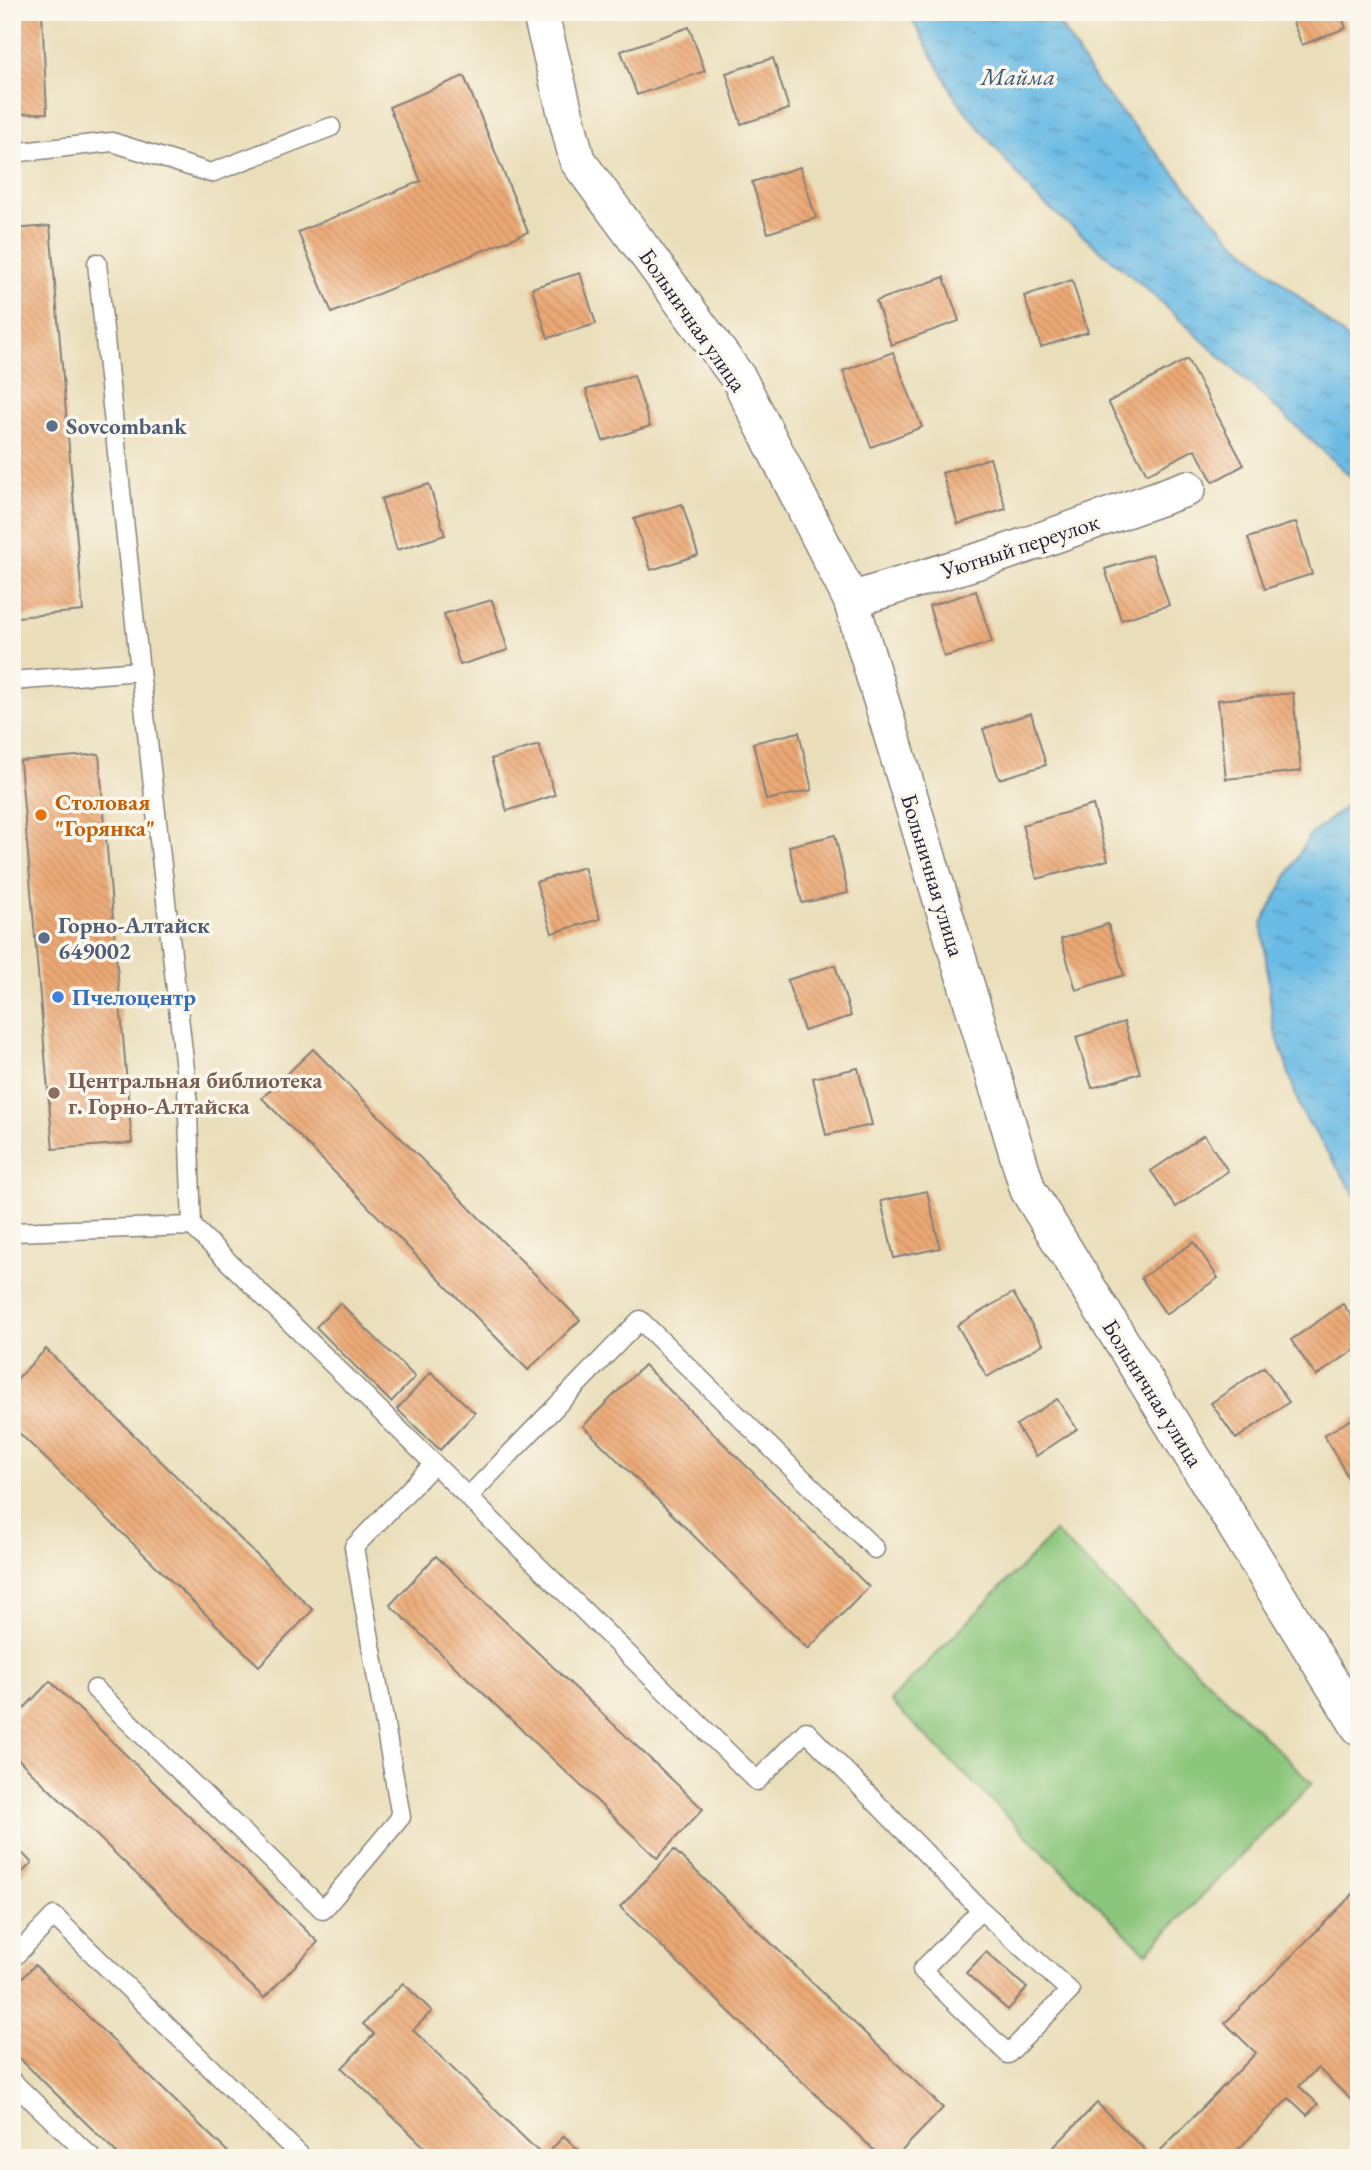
<svg xmlns="http://www.w3.org/2000/svg" width="1371" height="2170" font-family="'EB Garamond',serif">
  <style>
    .grass { fill: #8cc67b; stroke: #57745b; stroke-width: 2 }
    .water { fill: url(#water-ripples); stroke: #466e90; stroke-width: 2 }
    .building { fill: url(#building-back-hatch) }
    .lines { fill: none; stroke-linecap: round; stroke-linejoin: round }
    .lane-casing { stroke: #86807a; stroke-width: 21 }
    .street-casing { stroke: #86807a; stroke-width: 38 }
    .lane { stroke: #fff; stroke-width: 18 }
    .street { stroke: #fff; stroke-width: 35 }
    .service-dot { fill: #5c6f8a; stroke: #fbf7ec; stroke-width: 2.5 }
    .food-dot { fill: #e8710a; stroke: #fbf7ec; stroke-width: 2.5 }
    .shop-dot { fill: #3f7fe0; stroke: #fbf7ec; stroke-width: 2.5 }
    .education-dot { fill: #8d6e63; stroke: #fbf7ec; stroke-width: 2.5 }
    .labels { text-anchor: middle; dominant-baseline: central; stroke-width: 7; stroke-linejoin: round; paint-order: stroke }
    .street-label { font-size: 23px; fill: #22223b; stroke: #fbf7ec }
    .service-label { font-size: 23px; font-weight: bold; fill: #4e5e75; stroke: #fbf7ec; text-anchor: start }
    .food-label { font-size: 23px; font-weight: bold; fill: #c56008; stroke: #fbf7ec; text-anchor: start }
    .shop-label { font-size: 23px; font-weight: bold; fill: #366cbe; stroke: #fbf7ec; text-anchor: start }
    .education-label { font-size: 23px; font-weight: bold; fill: #785e54; stroke: #fbf7ec; text-anchor: start }
    .water-label { font-size: 24px; font-style: italic; fill: #3b5776; stroke: #fbf7ec }
  </style>
  <defs>
    <pattern id="water-ripples" width="26" height="14" patternUnits="userSpaceOnUse" patternTransform="scale(1.75)"><rect width="26" height="14" fill="#69bae4"/><path d="M2 4q2-2 4 0t4 0M15 11q2-2 4 0t4 0" fill="none" stroke="#5697ba"/></pattern>
    <pattern id="building-back-hatch" width="6" height="6" patternUnits="userSpaceOnUse" patternTransform="scale(1.75)"><rect width="6" height="6" fill="#eba874"/><path d="M-1 5l2 2M0 0l6 6M5-1l2 2" fill="none" stroke="#c99065"/></pattern>
  </defs>
  <rect width="100%" height="100%" fill="#fbf7ec"/>
  <filter id="ink" filterUnits="userSpaceOnUse"><feTurbulence type="fractalNoise" baseFrequency=".0143" numOctaves="2"/><feDisplacementMap in="SourceGraphic" scale="14" xChannelSelector="R" yChannelSelector="G"/><feConvolveMatrix kernelMatrix="1 2 1 2 8 2 1 2 1" color-interpolation-filters="sRGB"/></filter>
  <filter id="wash" filterUnits="userSpaceOnUse"><feTurbulence type="fractalNoise" baseFrequency=".00686" numOctaves="4" result="noise"/><feDisplacementMap in="SourceGraphic" scale="28" xChannelSelector="R" yChannelSelector="G"/><feGaussianBlur stdDeviation="1.57" result="paint"/><feColorMatrix in="noise" values="0 0 0 0 0 0 0 0 0 0 0 0 0 0 0 0 0 1.4 0 .05"/><feComposite in="paint" operator="in"/></filter>
  <g filter="url(#wash)">
    <rect width="100%" height="100%" fill="#eadeba"/>
    <path class="grass" d="M1055,1532l257,251 -166,170 -256,-252z"/>
    <g class="water">
      <path d="M908,12h144l46,73 130,150 131,114v135l-218,-200 -105,-87 -78,-95z"/>
      <path d="M1359,796v405l-58,-90 -28,-87 -11,-101 47,-87z"/>
    </g>
    <g id="blocks">
      <g class="building">
        <path d="M12,12h30l5,101 -35,1z"/>
        <path d="M1289,12h51l6,16 -44,17z"/>
        <path d="M689,27l16,44 -68,24 -16,-44z"/>
        <path d="M773,58l16,51 -48,15 -15,-51z"/>
        <path d="M464,76l64,156 -196,81 -34,-81 123,-51 -32,-74z"/>
        <path d="M800,167l16,51 -48,15 -16,-51z"/>
        <path d="M50,226l33,385 -66,6 -5,-56v-332z"/>
        <path d="M580,273l16,51 -48,14 -16,-50z"/>
        <path d="M944,277l15,44 -68,24 -15,-44z"/>
        <path d="M1072,280l16,52 -47,15 -17,-51z"/>
        <path d="M893,352l29,75 -51,20 -28,-76z"/>
        <path d="M1187,359l57,106 -31,17 -18,-33 -48,25 -39,-72z"/>
        <path d="M634,375l16,51 -47,15 -17,-51z"/>
        <path d="M990,458l16,51 -48,15 -16,-51z"/>
        <path d="M429,484l16,51 -48,15 -16,-51z"/>
        <path d="M682,504l16,51 -47,15 -17,-51z"/>
        <path d="M1296,522l16,52 -47,15 -17,-51z"/>
        <path d="M1152,554l17,51 -48,15 -16,-51z"/>
        <path d="M976,591l16,51 -48,15 -15,-51z"/>
        <path d="M492,600l16,50 -48,15 -16,-51z"/>
        <path d="M1293,693l8,78 -75,8 -8,-79z"/>
        <path d="M1031,713l15,52 -47,14 -16,-50z"/>
        <path d="M799,732l13,58 -46,10 -13,-57z"/>
        <path d="M539,745l16,50 -48,16 -16,-52z"/>
        <path d="M99,754l33,389 -79,6 -33,-388z"/>
        <path d="M1093,805l15,55 -71,19 -15,-54z"/>
        <path d="M835,835l13,58 -46,10 -13,-57z"/>
        <path d="M584,867l16,52 -48,14 -16,-51z"/>
        <path d="M1108,924l16,51 -48,15 -15,-51z"/>
        <path d="M835,965l16,51 -47,15 -17,-51z"/>
        <path d="M1124,1022l16,51 -48,15 -16,-51z"/>
        <path d="M313,1049l267,271 -52,50 -266,-272z"/>
        <path d="M858,1068l14,57 -46,10 -13,-57z"/>
        <path d="M1204,1135l24,36 -52,36 -25,-36z"/>
        <path d="M927,1191l13,57 -46,10 -13,-57z"/>
        <path d="M1194,1242l24,36 -52,36 -25,-36z"/>
        <path d="M1013,1293l30,51 -56,33 -30,-52z"/>
        <path d="M340,1303l75,74 -24,25 -75,-75z"/>
        <path d="M1343,1304l16,23v20l-43,29 -25,-36z"/>
        <path d="M46,1349l267,261 -54,56 -247,-240v-42z"/>
        <path d="M644,1365l225,222 -61,62 -225,-223z"/>
        <path d="M1264,1367l25,35 -53,37 -25,-36z"/>
        <path d="M431,1372l44,41 -35,37 -43,-41z"/>
        <path d="M1057,1399l20,30 -41,27 -20,-31z"/>
        <path d="M1359,1415v77l-2,1 -33,-58z"/>
        <path d="M436,1556l267,253 -46,49 -267,-253z"/>
        <path d="M50,1681l268,261 -54,56 -252,-245v-32z"/>
        <path d="M12,1843l20,20 -20,19z"/>
        <path d="M674,1850l269,258 -48,50h-13l-262,-251z"/>
        <path d="M1359,1888v220l-41,-40 -19,18 19,18 -11,11 -18,-17 -59,60h-187l54,-55 56,55 103,-105 -31,-30z"/>
        <path d="M986,1952l41,36 -19,22 -42,-37z"/>
        <path d="M35,1965l199,193h-112l-110,-107v-63z"/>
        <path d="M403,1983l29,28 -19,19 131,127 20,-21 23,22h-151l-94,-90 32,-34 -11,-10z"/>
      </g>
    </g>
  </g>
  <g filter="url(#ink)">
    <use href="#blocks" fill-opacity="0" stroke="#86807a" stroke-width="2"/>
    <g class="lines">
      <defs>
        <g id="lane">
          <path d="M12,153l100,-11 99,31 120,-46"/>
          <path d="M97,263l43,408"/>
          <path d="M12,681l128,-10 47,416 5,139"/>
          <path d="M12,1232l180,-6 565,555 49,-50 175,179 89,81 -62,63 -86,-84 59,-60"/>
          <path d="M468,1497l172,-177 235,229"/>
          <path d="M95,1689l228,221 78,-93 -47,-270 80,-83"/>
          <path d="M12,1959l42,-43 249,242"/>
          <path d="M12,2081l80,77"/>
        </g>
        <g id="street">
          <path d="M540,12l37,148 162,219 112,221 177,590 331,537"/>
          <path d="M851,600l153,-47 184,-65"/>
        </g>
      </defs>
      <use href="#lane" class="lane-casing"/>
      <use href="#street" class="street-casing"/>
      <use href="#lane" class="lane"/>
      <use href="#street" class="street"/>
    </g>
  </g>
  <g class="service-dot">
    <circle cx="52" cy="426" r="7"/>
    <circle cx="44" cy="938" r="7"/>
  </g>
  <circle class="food-dot" cx="41" cy="815" r="7"/>
  <circle class="shop-dot" cx="58" cy="997" r="7"/>
  <circle class="education-dot" cx="54" cy="1093" r="7"/>
  <g class="labels">
    <g class="street-label">
      <text transform="translate(693 320) rotate(55)">Больничная улица</text>
      <text transform="translate(1020 546) rotate(-18)">Уютный переулок</text>
      <text transform="translate(933 875) rotate(73)">Больничная улица</text>
      <text transform="translate(1153 1393) rotate(58)">Больничная улица</text>
    </g>
    <g class="service-label">
      <text x="66" y="426">Sovcombank</text>
      <text x="58" y="925">Горно-Алтайск<tspan x="58" dy="26">649002</tspan></text>
    </g>
    <g class="food-label">
      <text x="55" y="802">Столовая<tspan x="55" dy="26">"Горянка"</tspan></text>
    </g>
    <g class="shop-label">
      <text x="72" y="997">Пчелоцентр</text>
    </g>
    <g class="education-label">
      <text x="68" y="1080">Центральная библиотека<tspan x="68" dy="26">г. Горно-Алтайска</tspan></text>
    </g>
    <g class="water-label">
      <text x="1018" y="76">Майма</text>
    </g>
  </g>
  <rect width="1371" height="2170" fill="none" stroke="#fbf7ec" stroke-width="42"/>
</svg>
